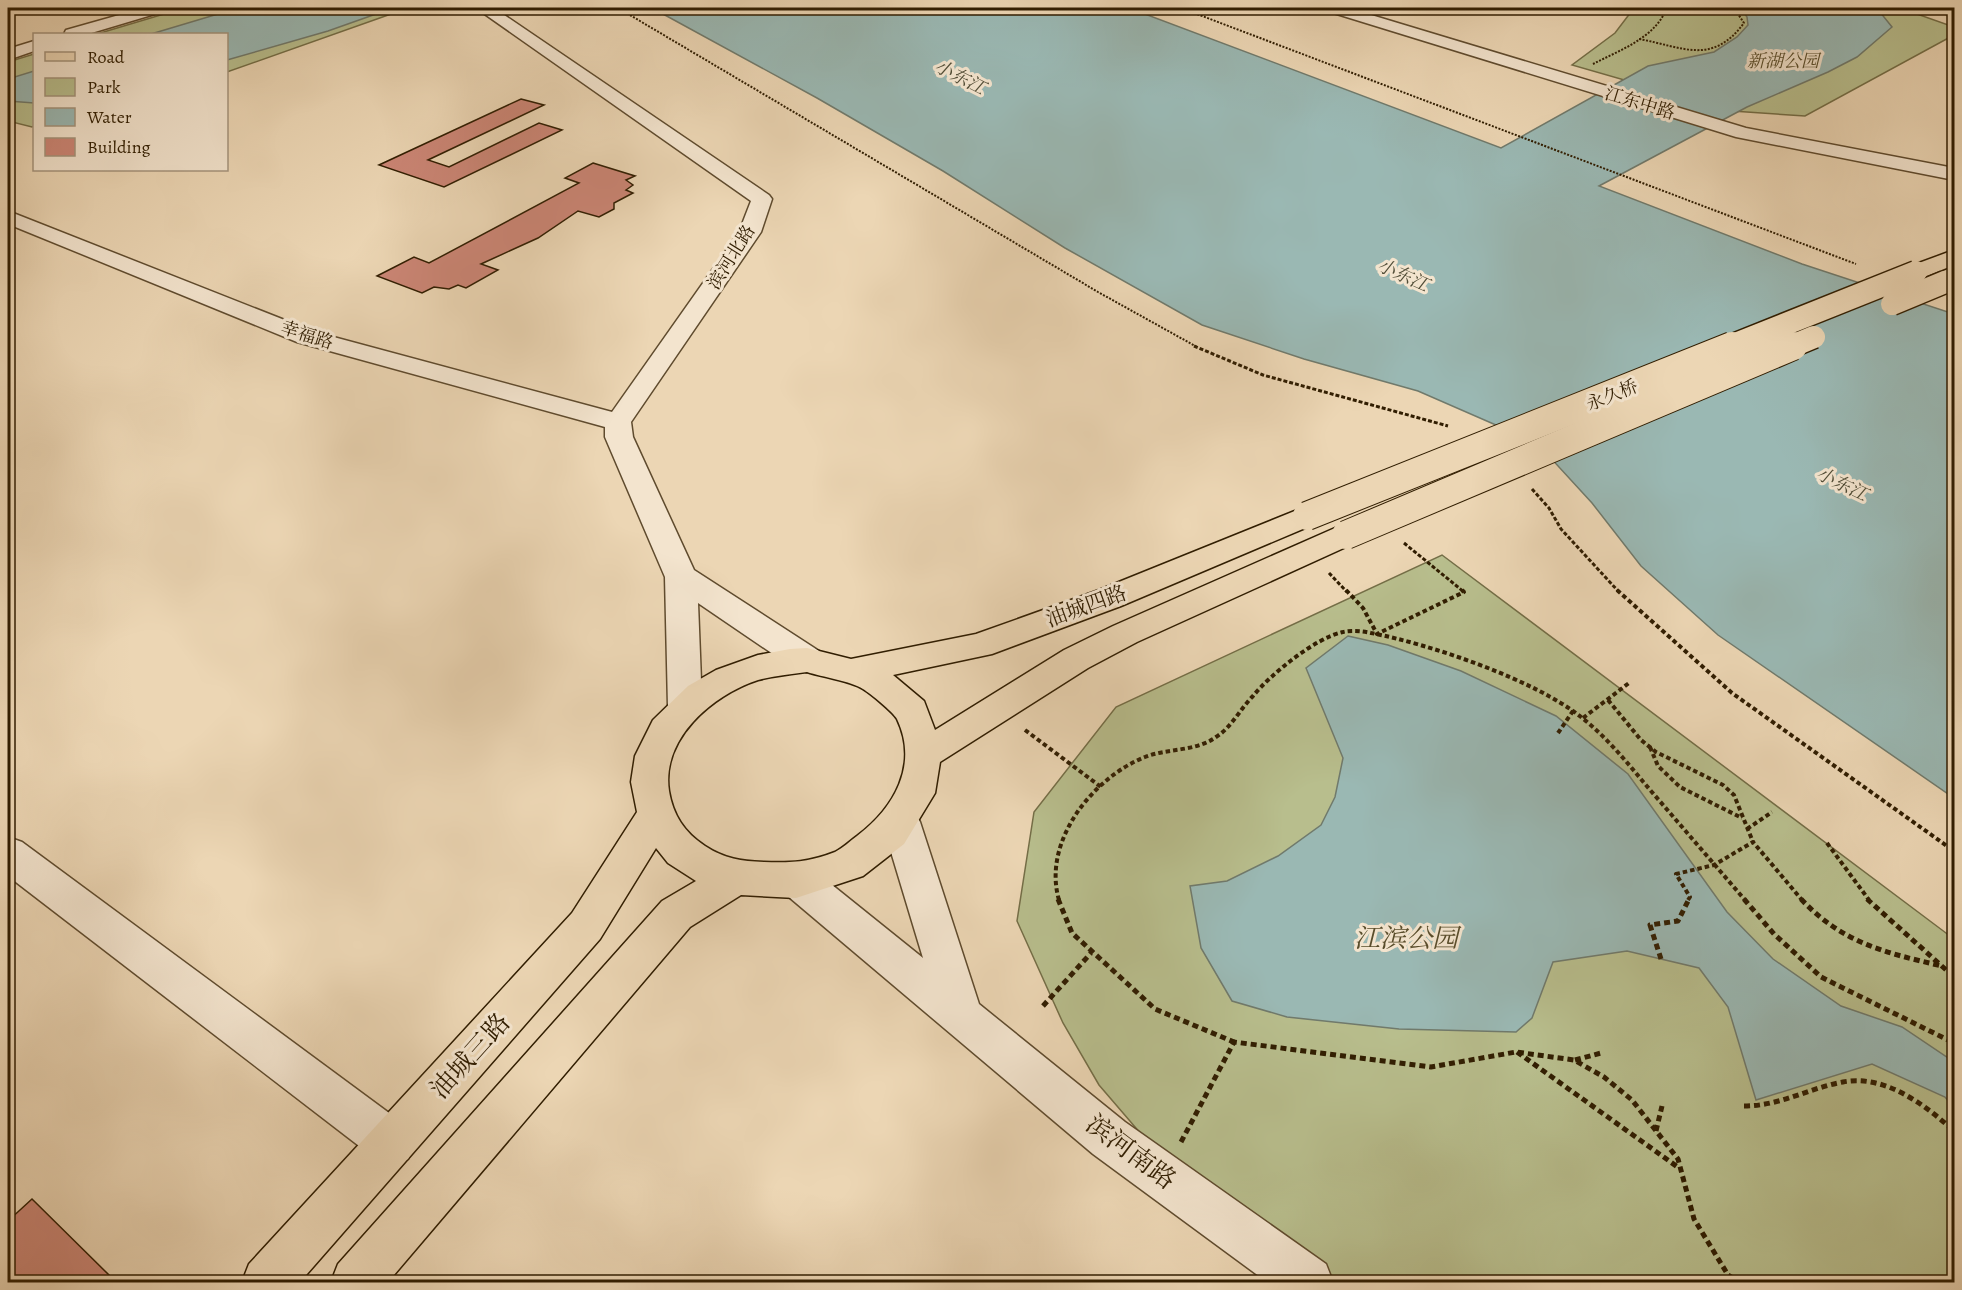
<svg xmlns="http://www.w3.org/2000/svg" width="1962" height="1290" font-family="Alegreya,'Noto Serif SC',serif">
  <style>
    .green { fill: #b8be8d; stroke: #746e47; stroke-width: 1.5 }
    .water { fill: #9ab8b3; stroke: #707a6c; stroke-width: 1.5 }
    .building { fill: #cc8676; stroke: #301d01; stroke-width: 1.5 }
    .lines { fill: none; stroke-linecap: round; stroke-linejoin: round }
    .minor-casing { stroke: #5f4b2e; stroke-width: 3 }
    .major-casing { stroke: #301d01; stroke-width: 3 }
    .path-far3 { stroke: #301d01; stroke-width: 2; stroke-dasharray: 2 1.5; stroke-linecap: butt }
    .path-far2 { stroke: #301d01; stroke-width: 3; stroke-dasharray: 4 2; stroke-linecap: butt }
    .path-far1 { stroke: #301d01; stroke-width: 4; stroke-dasharray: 4.5 3; stroke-linecap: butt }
    .path { stroke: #301d01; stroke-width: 5; stroke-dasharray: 6 4; stroke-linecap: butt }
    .minor { fill: #f3e4ce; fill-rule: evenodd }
    .major { fill: #ecd6b4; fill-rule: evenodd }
    .major-bridge-far1-casing { stroke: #301d01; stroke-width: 25; stroke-linecap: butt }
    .major-bridge-casing { stroke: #301d01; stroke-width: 30; stroke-linecap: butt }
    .major-bridge-far1 { stroke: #ecd6b4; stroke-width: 22 }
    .major-bridge { stroke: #ecd6b4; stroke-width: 28 }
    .labels { text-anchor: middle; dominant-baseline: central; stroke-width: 6; stroke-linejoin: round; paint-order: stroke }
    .far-park-label { font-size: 18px; font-style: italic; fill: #594d2b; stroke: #f3e4ce }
    .far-water-label { font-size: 18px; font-style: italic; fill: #504c36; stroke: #f3e4ce }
    .far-street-label { font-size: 18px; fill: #301d01; stroke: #f3e4ce }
    .street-label { font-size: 21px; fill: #301d01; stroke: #f3e4ce }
    .near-park-label { font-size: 26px; font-style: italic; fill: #594d2b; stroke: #f3e4ce }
    .near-street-label { font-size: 26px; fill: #301d01; stroke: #f3e4ce }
  </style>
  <rect width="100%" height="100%" fill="#ecd6b4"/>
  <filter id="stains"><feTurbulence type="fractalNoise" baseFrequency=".00333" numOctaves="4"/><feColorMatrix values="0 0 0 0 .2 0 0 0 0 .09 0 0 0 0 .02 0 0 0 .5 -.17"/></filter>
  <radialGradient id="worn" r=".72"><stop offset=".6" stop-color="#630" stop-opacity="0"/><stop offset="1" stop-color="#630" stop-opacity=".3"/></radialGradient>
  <g class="green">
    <path d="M184,8h224l-181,64 -1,-38h-129z"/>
    <path d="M1634,8h266l54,19v8l-149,81 -73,-5 -160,-46 43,-32z"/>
    <path d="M34,54v72l-2,1 -24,-6v-59z"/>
    <path d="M1442,555l512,384v343h-625l-145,-98 -85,-99 -36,-62 -46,-102 17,-109 82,-105z"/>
  </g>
  <g class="water">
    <path d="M238,8h155l-65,23 -101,29 -1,-26h-75z"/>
    <path d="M652,8h477l372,140 147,-82 66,-14 23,-15 11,-12 -1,-8 -6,-9h131l8,4 12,15 -35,30 -29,15 -81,35 -148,79 203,78 152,50v484l-236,-163 -77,-69 -49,-63 -55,-60 -119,-52 -114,-32 -102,-34 -137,-77 -122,-77 -126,-73z"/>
    <path d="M34,71v32l-26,-2v-22z"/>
    <path d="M1348,636l40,9 73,26 95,45 72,58 99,138 46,47 68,47 61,21 52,35v46l-9,-11 -73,-33 -116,36 -28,-93 -29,-39 -72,-17 -74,11 -21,56 -16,14 -117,-3 -112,-12 -55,-16 -31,-53 -11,-62 37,-5 51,-25 43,-31 14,-28 8,-39 -37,-90z"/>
  </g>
  <g class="building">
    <path d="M521,99l23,6 -116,55 21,7 90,-44 23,7 -118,57 -65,-22z"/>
    <path d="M593,163l42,13 -9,4 7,5 -7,5 7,3 -19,10v6l-15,8 -21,-6 -40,27 -57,26 17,6 -32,18 -8,-3 -9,4 -15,-2 -12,6 -45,-17 37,-19 15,6 150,-80 -14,-5z"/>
    <path d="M32,1199l77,76 -8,7h-93v-61z"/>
  </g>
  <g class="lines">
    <defs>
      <g id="minor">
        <path d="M144,8h23l-2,3 -77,23h-24l2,-4z"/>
        <path d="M476,8h18l275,187 3,4 -11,33 -130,190 2,15 61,133 125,81 5,9 -5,9 -12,3 -12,-3 -97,-66 4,104 -5,9 -12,4 -12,-4 -5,-9 -3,-130 -60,-140v-10l-308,-85 -289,-118v-13l307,121 297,80 127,-180 12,-31z"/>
        <path d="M1325,8h23l398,120 208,40v12l-218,-43 -409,-126z"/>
        <path d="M1938,8h16v9l-14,-6z"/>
        <path d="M34,41v10l-26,9v-11z"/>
        <path d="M901,806l13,5 6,11 59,182 146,118 201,142 7,18h-66l-174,-128 -310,-262 -6,-12 6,-12 14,-5 14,5 112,90 -41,-136 6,-11z"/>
        <path d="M8,837l14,5 386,285 7,16 -7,16 -16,7 -16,-7 -368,-283z"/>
      </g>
      <g id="major">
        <path d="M1954,250v15l-30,12 -8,2 -8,-2 -3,-5 3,-5z"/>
        <path d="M1307,506l10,3 5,7 -5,7 -196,83 -129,48 -99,21 31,26 11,29 129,-80 49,-24 222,-98 11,-3 11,3 4,7 -4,7 -220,100 -49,26 -148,94 -5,31 -31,51 -41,32 -67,22 -55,-3 -51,32 -302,355h-57l7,-18 324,-363 34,-20 -28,-18 -12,-15 -56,91 -300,343h-58l7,-18 323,-351 65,-101 -6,-30 4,-26 18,-36 35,-34 28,-16 42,-15 32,-6 17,-1 44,11 125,-25 123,-44zM807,672c15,5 44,9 56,17 8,5 30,23 34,30 22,46 -3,89 -40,117 -7,5 -14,12 -22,16 -25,10 -44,11 -71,10 -23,-1 -39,-3 -59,-16 -21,-14 -32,-31 -36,-55 -8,-52 43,-96 89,-111 16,-4 33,-6 49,-8z"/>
      </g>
    </defs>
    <use href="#minor" class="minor-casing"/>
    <use href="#major" class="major-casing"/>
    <g class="path-far3">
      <path d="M618,8l480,284 99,55"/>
      <path d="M1181,8l675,256"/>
      <path d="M1639,39c44,8 73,27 105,-16l-10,-15"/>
      <path d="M1593,64c27,-14 62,-26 74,-56"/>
    </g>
    <g class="path-far2">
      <path d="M1194,346l69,29 185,51"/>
      <path d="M1532,489l17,19 12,21 58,63"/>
      <path d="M1404,543l60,49"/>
      <path d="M1329,573l18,19"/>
    </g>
    <g class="path-far1">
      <path d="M1346,590l17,18 14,26 87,-42 -2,-2"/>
      <path d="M1617,590l115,103 222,158"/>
      <path d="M1608,700l33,40 15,12 67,33 11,10 19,47"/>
      <path d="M1583,718l46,-35"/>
      <path d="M1025,730l76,57"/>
      <path d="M1558,733l15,-22"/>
      <path d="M1650,747l8,19 22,21 62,31"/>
      <path d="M1747,829l25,-17"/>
      <path d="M1827,843l42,57"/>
      <path d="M1059,900c-17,-58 33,-122 86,-143 23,-9 50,-5 71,-20 16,-10 24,-28 37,-41 18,-22 62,-58 90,-64 8,-2 20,-1 28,1 59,11 164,47 210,84 27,21 48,48 70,74 32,37 63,73 94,109"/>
      <path d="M1688,900l2,-3 -14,-23 38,-9 39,-23 49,58"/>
    </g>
    <g class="path">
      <path d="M1058,899l14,34 83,76 79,33"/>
      <path d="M1744,899l30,35 47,43 133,66"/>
      <path d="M1801,899c41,44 85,54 141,67"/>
      <path d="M1867,899l87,78"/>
      <path d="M1661,959l-11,-34 28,-4 11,-22"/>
      <path d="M1043,1006l48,-53"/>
      <path d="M1517,1052l162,116"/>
      <path d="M1575,1060l26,-7"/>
      <path d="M1744,1106c36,0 65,-18 99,-24 42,-8 82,23 111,49"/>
      <path d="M1656,1131l6,-25"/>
      <path d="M1181,1142l53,-100 197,25 85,-15 58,8 30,17 28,23 46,59 16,60 34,56 11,7"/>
    </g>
    <use href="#minor" class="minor"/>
    <use href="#major" class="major"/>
    <defs>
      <g id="major-bridge-far1">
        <path d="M1892,304l53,-22"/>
        <path d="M1728,347l188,-75"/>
        <path d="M1790,347l24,-10"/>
      </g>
      <g id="major-bridge">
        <path d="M1307,516l425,-170"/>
        <path d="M1346,535l447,-189"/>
      </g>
    </defs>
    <use href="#major-bridge-far1" class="major-bridge-far1-casing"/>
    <use href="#major-bridge" class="major-bridge-casing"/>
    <use href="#major-bridge-far1" class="major-bridge-far1"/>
    <use href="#major-bridge" class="major-bridge"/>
  </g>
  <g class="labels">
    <g class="far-park-label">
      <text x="1783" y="61">新湖公园</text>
    </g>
    <g class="far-water-label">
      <text transform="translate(960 77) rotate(27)">小东江</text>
      <text transform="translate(1403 275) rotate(24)">小东江</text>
      <text transform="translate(1842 484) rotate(26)">小东江</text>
    </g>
    <g class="far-street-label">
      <text transform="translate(1640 103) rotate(17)">江东中路</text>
      <text transform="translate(731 257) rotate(-58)">滨河北路</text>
      <text transform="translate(307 335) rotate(18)">幸福路</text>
      <text transform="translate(1612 395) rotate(-22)">永久桥</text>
    </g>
    <g class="street-label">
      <text transform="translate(1086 606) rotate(-20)">油城四路</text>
    </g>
    <g class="near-park-label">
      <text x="1406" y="938">江滨公园</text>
    </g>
    <g class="near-street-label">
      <text transform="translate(470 1056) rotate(-48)">油城三路</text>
      <text transform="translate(1131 1152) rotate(37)">滨河南路</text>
    </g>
  </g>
  <rect width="1962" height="1290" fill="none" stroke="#ecd6b4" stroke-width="30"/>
  <rect x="9" y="9" width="1944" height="1272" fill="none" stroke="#301d01" stroke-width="3"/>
  <rect x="15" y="15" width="1932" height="1260" fill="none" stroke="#301d01" stroke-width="1.5"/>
  <rect x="33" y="33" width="195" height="138" fill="#f3e4ce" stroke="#a5947c" stroke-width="1.5"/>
  <rect x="45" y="52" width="30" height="9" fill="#ecd6b4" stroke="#a5947c" stroke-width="1.5"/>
  <text x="87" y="63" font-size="18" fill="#301d01">Road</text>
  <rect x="45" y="78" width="30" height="18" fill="#b8be8d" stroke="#a5947c" stroke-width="1.5"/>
  <text x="87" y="93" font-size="18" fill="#301d01">Park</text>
  <rect x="45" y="108" width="30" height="18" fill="#9ab8b3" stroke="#a5947c" stroke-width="1.5"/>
  <text x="87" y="123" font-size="18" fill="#301d01">Water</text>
  <rect x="45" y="138" width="30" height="18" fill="#cc8676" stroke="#a5947c" stroke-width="1.5"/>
  <text x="87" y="153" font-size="18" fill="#301d01">Building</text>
  <rect width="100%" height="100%" filter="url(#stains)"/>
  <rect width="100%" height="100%" fill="url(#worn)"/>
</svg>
